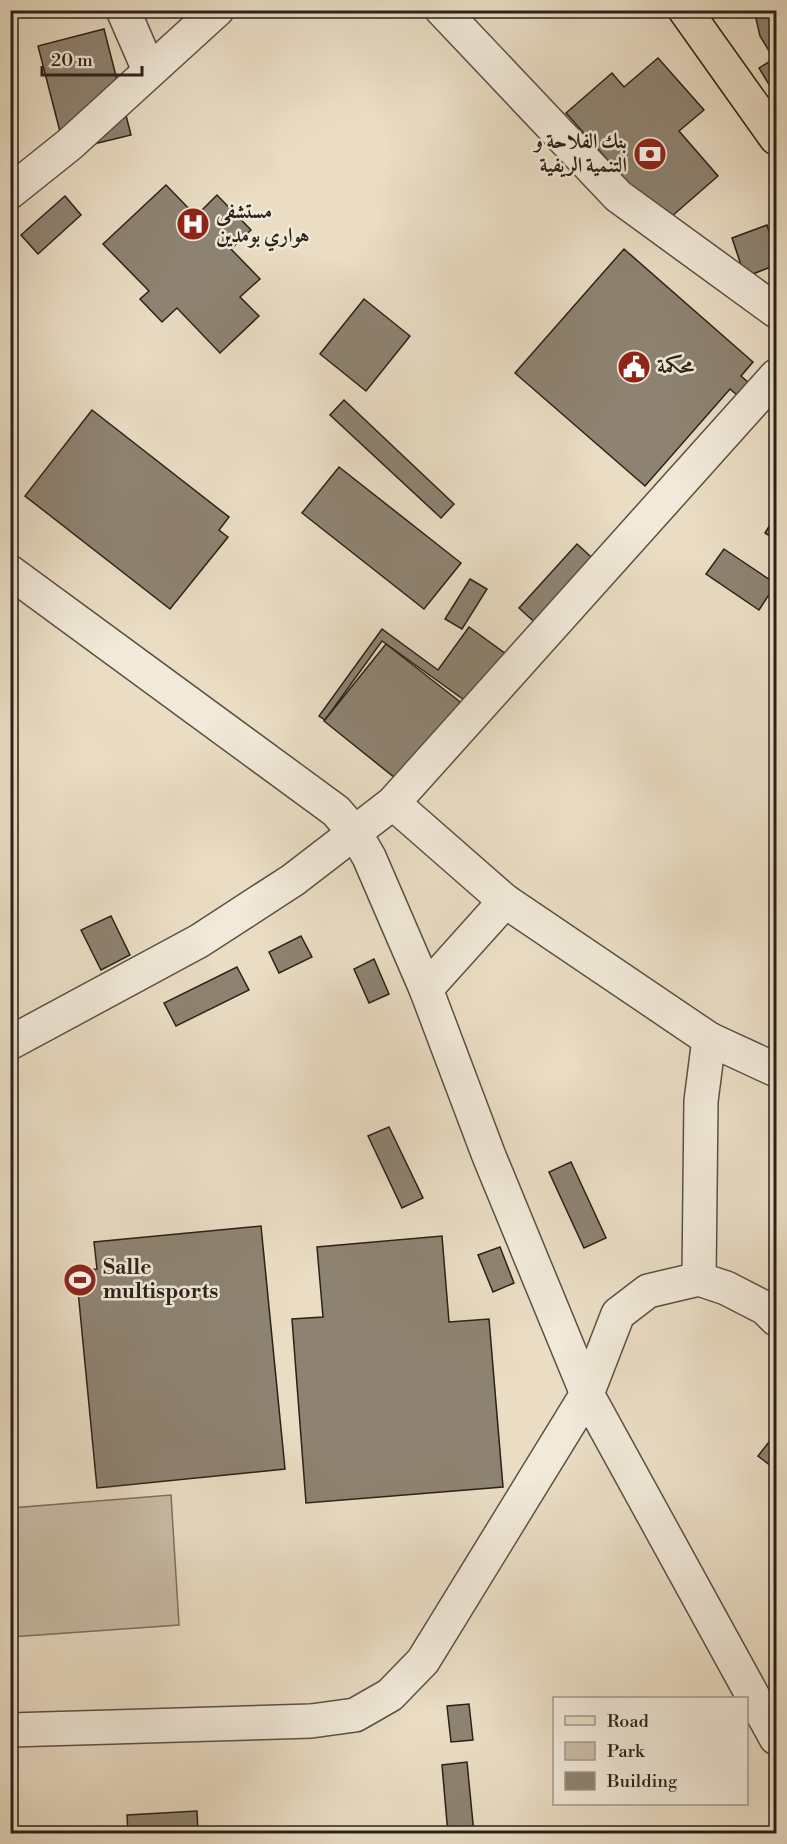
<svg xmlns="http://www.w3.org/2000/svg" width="787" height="1844" font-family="'Libre Bodoni',Amiri,serif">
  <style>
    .green { fill: #c9bda7; stroke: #7a7060; stroke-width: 1.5 }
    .building { fill: #8e8372; stroke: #2a2219; stroke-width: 1.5 }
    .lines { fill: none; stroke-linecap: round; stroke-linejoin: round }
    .minor-casing { stroke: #5a5144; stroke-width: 36 }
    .primary-casing { stroke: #2a2219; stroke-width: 36 }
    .minor { stroke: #f1e9d9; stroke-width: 33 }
    .primary { stroke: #eaddc4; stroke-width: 33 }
    .labels { text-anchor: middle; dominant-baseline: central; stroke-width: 5; stroke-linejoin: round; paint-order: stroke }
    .poi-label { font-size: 21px; font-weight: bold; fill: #2a2219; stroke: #f1e9d9; text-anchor: start }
  </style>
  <rect width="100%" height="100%" fill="#eaddc4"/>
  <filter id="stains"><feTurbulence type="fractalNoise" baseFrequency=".00333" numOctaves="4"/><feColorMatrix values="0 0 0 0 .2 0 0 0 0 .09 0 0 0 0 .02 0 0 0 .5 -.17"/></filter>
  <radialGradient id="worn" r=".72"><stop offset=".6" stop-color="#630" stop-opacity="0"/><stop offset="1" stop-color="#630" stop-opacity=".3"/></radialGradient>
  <path class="green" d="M171,1495l8,130 -168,12v-129z"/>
  <g class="building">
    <path d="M754,10h22v86l-17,-28 15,-9 -14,-23z"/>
    <path d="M104,29l27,106 -66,16 -27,-105z"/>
    <path d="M658,58l46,52 -25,21 39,45 -54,47 -98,-110 46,-40 12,14z"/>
    <path d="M166,185l30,31 21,-21 34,35 -20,19 29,30 -20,18 19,19 -39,37 -43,-45 -15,14 -22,-23 9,-8 -46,-47z"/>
    <path d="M65,196l16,19 -43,39 -17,-19z"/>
    <path d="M767,225l9,28v12l-31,12 -13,-39z"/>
    <path d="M624,249l129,113 -12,14 16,14 -11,13 -16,-14 -85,97 -130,-113z"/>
    <path d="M364,299l46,37 -44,55 -46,-37z"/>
    <path d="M344,400l110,104 -13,14 -111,-103z"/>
    <path d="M92,410l137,107 -10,13 9,7 -58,72 -145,-113z"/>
    <path d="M339,467l122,96 -37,46 -122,-96z"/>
    <path d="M776,515v25l-11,-7z"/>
    <path d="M577,544l35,32 -59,63 -34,-31z"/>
    <path d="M724,549l52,35 -17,26 -53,-36z"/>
    <path d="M470,579l17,10 -25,40 -17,-10z"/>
    <path d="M469,627l41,30 -36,50 -92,-66 -57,79 -6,-4 63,-87 56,41z"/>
    <path d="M386,644l87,68 -63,78 -86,-69z"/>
    <path d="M111,916l19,39 -29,15 -20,-40z"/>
    <path d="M301,936l11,21 -33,16 -10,-21z"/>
    <path d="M374,959l15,35 -20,9 -15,-34z"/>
    <path d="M237,967l12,23 -73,36 -12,-23z"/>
    <path d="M389,1127l34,71 -21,10 -34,-72z"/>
    <path d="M571,1162l35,76 -22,10 -35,-76z"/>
    <path d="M261,1226l24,243 -188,19 -21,-218 21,-1 -3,-27z"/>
    <path d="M442,1236l7,86 40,-3 14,168 -197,16 -14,-184 31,-2 -6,-70z"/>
    <path d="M500,1247l14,36 -21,9 -15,-37z"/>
    <path d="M776,1433v37l-18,-14z"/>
    <path d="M469,1704l4,36 -22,2 -4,-36z"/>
    <path d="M467,1762l7,72h-26l-6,-69z"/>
    <path d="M197,1811l1,23h-70l-1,-19z"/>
    <path d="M33,1829v5h-23v-3z"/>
  </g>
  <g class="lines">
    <defs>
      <g id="minor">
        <path d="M123,10l26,60"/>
        <path d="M442,10l176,186 158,115"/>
        <path d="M10,192l60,-48 147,-134"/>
        <path d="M10,572l326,239 19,22 14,24 57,132 63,167 98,238 189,344"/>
        <path d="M393,803l112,98 204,138 -8,62 -2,178"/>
        <path d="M426,989l79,-88"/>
        <path d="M709,1039l67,31"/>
        <path d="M10,1043l189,-102 94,-61 100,-77 383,-427"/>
        <path d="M10,1730l301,-9 44,-6 35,-20 33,-34 164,-267 31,-80 30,-23 51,-12 27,9 39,20 11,11"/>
      </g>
      <path id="primary" d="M685,10l91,128"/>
    </defs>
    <use href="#minor" class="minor-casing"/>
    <use href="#primary" class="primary-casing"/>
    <use href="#minor" class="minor"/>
    <use href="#primary" class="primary"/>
  </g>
  <defs>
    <symbol id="bank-disc" viewBox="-11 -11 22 22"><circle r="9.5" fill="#8f2418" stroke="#f1e9d9"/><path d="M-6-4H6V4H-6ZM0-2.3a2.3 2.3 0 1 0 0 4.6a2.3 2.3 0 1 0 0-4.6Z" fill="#fff"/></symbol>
    <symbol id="hospital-disc" viewBox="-11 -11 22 22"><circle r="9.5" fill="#8f2418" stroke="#f1e9d9"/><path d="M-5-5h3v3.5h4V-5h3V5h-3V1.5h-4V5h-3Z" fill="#fff"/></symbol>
    <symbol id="civic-disc" viewBox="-11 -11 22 22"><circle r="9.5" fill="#8f2418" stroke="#f1e9d9"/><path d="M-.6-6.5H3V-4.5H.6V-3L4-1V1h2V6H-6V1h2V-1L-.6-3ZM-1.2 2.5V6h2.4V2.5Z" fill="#fff"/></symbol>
    <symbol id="stadium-disc" viewBox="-11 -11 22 22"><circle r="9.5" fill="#8f2418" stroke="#f1e9d9"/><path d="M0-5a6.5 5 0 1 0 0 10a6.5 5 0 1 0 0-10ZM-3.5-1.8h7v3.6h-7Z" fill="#fff"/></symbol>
  </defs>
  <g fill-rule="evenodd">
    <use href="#bank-disc" x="631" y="135" width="38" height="38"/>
    <use href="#hospital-disc" x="174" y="205" width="38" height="38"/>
    <use href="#civic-disc" x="615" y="348" width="38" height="38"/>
    <use href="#stadium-disc" x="61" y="1261" width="38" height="38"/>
  </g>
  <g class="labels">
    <g class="poi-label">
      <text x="627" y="142" text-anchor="end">بنك الفلاحة و<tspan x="627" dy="24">التنمية الريفية</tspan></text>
      <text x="216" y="212">مستشفى<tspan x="216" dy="24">هواري بومدين</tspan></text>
      <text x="657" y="367">محكمة</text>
      <text x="103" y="1268">Salle<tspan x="103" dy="24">multisports</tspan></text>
    </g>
  </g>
  <rect width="787" height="1844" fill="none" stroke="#eaddc4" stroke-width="36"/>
  <rect x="12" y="12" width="763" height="1820" fill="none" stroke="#2a2219" stroke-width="3"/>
  <rect x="18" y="18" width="751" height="1808" fill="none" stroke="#2a2219" stroke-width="1.5"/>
  <rect x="553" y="1697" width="195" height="108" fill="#f1e9d9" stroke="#a1998c" stroke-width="1.5"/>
  <rect x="565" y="1716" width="30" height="9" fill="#eaddc4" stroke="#a1998c" stroke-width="1.5"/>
  <text x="607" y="1727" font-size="18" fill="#2a2219">Road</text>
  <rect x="565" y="1742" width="30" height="18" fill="#c9bda7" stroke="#a1998c" stroke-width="1.5"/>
  <text x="607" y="1757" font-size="18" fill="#2a2219">Park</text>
  <rect x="565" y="1772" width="30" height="18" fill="#8e8372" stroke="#a1998c" stroke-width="1.5"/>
  <text x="607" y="1787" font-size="18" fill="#2a2219">Building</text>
  <path d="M42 66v9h100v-9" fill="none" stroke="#2a2219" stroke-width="3"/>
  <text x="51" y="66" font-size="18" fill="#2a2219" stroke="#f1e9d9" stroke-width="4.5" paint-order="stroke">20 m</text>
  <rect width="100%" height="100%" filter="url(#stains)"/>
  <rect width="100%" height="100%" fill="url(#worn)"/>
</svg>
